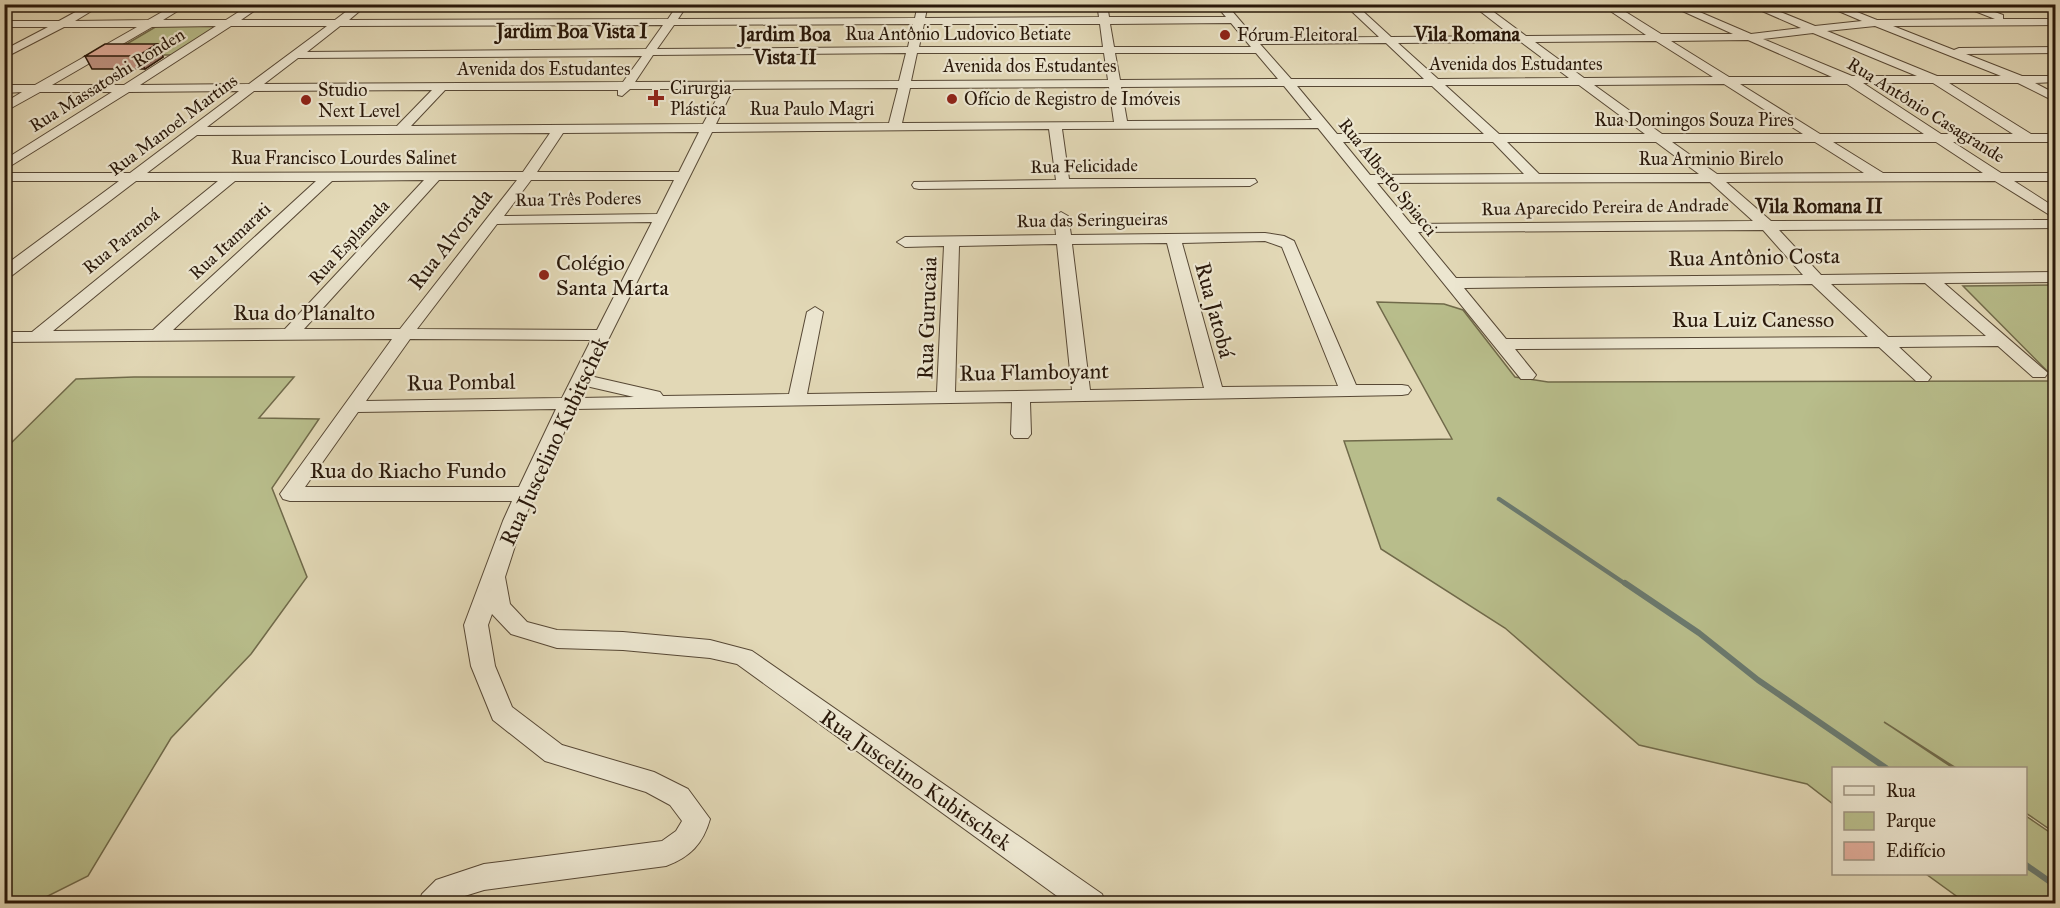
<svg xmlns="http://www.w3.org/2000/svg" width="2060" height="908" font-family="'IM FELL Great Primer',serif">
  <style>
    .green { fill: #b8bd8b; stroke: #706a4a; stroke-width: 1.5 }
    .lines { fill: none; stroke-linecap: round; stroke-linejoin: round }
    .stream-far1 { stroke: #6a796e; stroke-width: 4.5 }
    .stream { stroke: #6a796e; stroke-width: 6 }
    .minor-casing { stroke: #574835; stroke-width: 2 }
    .minor { fill: #ece6d0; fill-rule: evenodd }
    .wall { fill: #c29686; stroke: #29180a; stroke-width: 1.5 }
    .shaded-wall { fill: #9e7a6d; stroke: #29180a; stroke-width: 1.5 }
    .building { fill: #e2ae9c; stroke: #29180a; stroke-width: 1.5 }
    .poi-dot { fill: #8f2418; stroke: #ece6d0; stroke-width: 2 }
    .labels { text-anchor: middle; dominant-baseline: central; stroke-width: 4.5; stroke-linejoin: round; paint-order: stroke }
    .far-street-label { font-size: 18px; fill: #29180a; stroke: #ece6d0 }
    .far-poi-label { font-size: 18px; fill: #29180a; stroke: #ece6d0; text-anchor: start }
    .far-neighbourhood-label { font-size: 20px; font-weight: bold; fill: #29180a; stroke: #ece6d0 }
    .street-label { font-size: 22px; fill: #29180a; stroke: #ece6d0 }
    .poi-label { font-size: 22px; fill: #29180a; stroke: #ece6d0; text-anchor: start }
  </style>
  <rect width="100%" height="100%" fill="#e2d8b6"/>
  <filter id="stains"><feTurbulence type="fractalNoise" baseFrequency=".00333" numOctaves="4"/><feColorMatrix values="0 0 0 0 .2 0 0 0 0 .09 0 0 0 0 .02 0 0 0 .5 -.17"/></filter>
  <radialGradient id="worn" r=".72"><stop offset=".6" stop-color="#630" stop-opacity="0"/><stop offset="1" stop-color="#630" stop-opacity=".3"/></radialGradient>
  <g class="green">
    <path d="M157,26h64l-46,29h-67z"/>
    <path d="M2055,285h1l-1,94 -92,-93z"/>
    <path d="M1377,302l67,2 19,6 52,67 33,5 507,-1v452l-29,-20v-45h-70l-72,-46 69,46h-119l-1,36 -26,-20 -168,-39 -134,-117 -124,-79 -37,-108 108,-2z"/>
    <path d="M134,377h160l-35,41 60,1 -47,69 35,89 -56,77 -80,84 -83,138 -54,27h-29v-454l71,-70z"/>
    <path d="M2026,816l29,20v67h-89l-40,-29h100z"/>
  </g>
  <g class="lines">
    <path class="stream-far1" d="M1499,499l128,86"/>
    <g class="stream">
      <path d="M1625,583l74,50 59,47 128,88"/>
      <path d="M2026,865l30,21"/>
    </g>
    <defs>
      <path id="minor" d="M90,4h13l-28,17 73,-1 28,-16h13l-26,16h63l25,-16h13l-23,16h94l21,-16h12l-19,16 319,-1 10,-15h10l-10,15 237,-1 3,-14h10l-3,14 174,-1 -2,-13h10l2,13h117l-11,-13h11l29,34 124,-1 -35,-33h11l36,33 121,-1 -41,-32h12l43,32 120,-1 -46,-31h13l48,30h72l-66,-30h63l-35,6 56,24 50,-6 -55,-24h15l54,22 47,-5 -40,-17h15l40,16 118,-1 -38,-15h16l30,11v4h53v6l-163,1 61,24 5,-2 97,-1v6l-90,1 56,22h34v6l-21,1 21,11v8l-38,-19h-69l82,51h25v8h-103l48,31h55v8h-42l42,27v11l-61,-38 -269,1 45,39 285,-1v8l-277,2 42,45 235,-3v10l-112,1 104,90 -3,4h-12l-35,-31 -99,1 32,30 -3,4h-12l-37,-34 -364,2 21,26 -3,4h-12l-203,-251 -256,1 7,50h186l2,3 -7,4 -331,3 -5,-1 -2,-3 2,-3 142,-2 -7,-51 -337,3 -122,244 70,16 3,4 126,-2 18,-82 8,-5 8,5 -16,82 130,-2 7,-146 -39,1 -8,-5 8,-5 151,-2 -2,-19 7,-4 7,4 3,19 194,-2 19,3 10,5 62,144h46l6,1 3,4 -3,4 -6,1 -372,7 1,32 -3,4h-14l-3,-4 1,-32 -437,7 -52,112 -18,56 5,27 17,18 30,8 66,2 87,8 42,11 350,243 4,10h-38l-331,-240 -27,-6 -87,-8 -66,-2 -46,-14 -19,-20 -4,11 7,41 17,41 50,38 92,27 34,17 22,30c-7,25 -20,38 -44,47l-182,24 -29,9 -4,5h-33l4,-10 14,-14 48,-16 178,-23 14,-10 6,-10 -12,-16 -24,-13 -101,-31 -52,-41 -22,-54 -7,-41 39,-104 9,-20h-222l-7,-2 -3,-5 112,-155 -388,3v-10h28l186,-151h-82l-126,96 -6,2v-13l115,-85h-115v-8h126l109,-82 -110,1 -125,78v-10l108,-68h-72l-36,20v-9l18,-11 -18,1v-8h31l102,-58h-73l-60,31v-8l44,-23h-44v-6h55zM1231,23l20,24h-137l-4,-23zM913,24l-5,23 -251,2 17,-24zM924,24h176l3,23h-184zM663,25l-17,24 -339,3 33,-26zM216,26l-92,59h-72l100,-58zM231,26h96l-78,58 -109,1zM1875,26l126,50h-64l-110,-45zM1813,33l104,43h-65l-89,-37zM1748,40l84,37h-103l-58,-36zM1656,41l57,36 -129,1 -49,-36zM1521,42l48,36 -131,1 -40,-36zM1386,43l38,36h-133l-31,-35zM906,53l-7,28 -264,1 18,-27zM917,53h187l4,27 -197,1zM1115,53h141l22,26 -158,1zM642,56l-19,26 -359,2 34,-26zM1863,83h70l80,51h-72zM1724,84l79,50h-141l-68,-49zM1740,84h107l77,50h-104zM1445,85h134l66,49h-146zM1284,86l28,34 -185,1 -6,-34zM1297,86h135l52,48h-147zM1109,87l5,35 -212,1 8,-35zM898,88l-9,35 -173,1 17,-35zM630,89h92l-19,35 -292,2 34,-36h173v5l4,1zM432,90l-35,36 -190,1 47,-36zM699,132l-20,40h-142l26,-39zM550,133l-27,39 -376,1 50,-38zM1343,142h150l31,32 -154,1zM1507,142h149l43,32h-160zM1672,142h143l49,31 -147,1zM1833,142h103l47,31h-100zM424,180l-139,149 -112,1 159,-149zM439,180h78l-117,149h-96zM531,180h143l-17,34 -153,2zM235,181h81l-163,149 -100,1zM1710,182l43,39 -342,3 -34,-41zM652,222l-55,108 -180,-1 80,-105zM1763,230l40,45 -347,3 -38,-46zM1265,241l17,6 56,139 -116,1 -40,-144zM1167,243l37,145 -114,2 -18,-146zM1057,244l15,146 -117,2 4,-146zM1925,283l61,53 -98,1 -57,-53zM1812,284l56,53 -362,2 -42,-51zM410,339l181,1 -29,58 -196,3zM586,386l48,11 -54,1zM556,409l-37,78h-214l53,-75z"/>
    </defs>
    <use href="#minor" class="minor-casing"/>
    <use href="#minor" class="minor"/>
  </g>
  <path class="wall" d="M157,44l6,13 -18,12h-53l-7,-13z"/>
  <path class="shaded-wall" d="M157,44l6,13 -18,12 -7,-13z"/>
  <path class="building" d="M105,44h52l-19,12h-53z"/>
  <g class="poi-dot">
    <circle cx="1225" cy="35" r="6"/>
    <path d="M653 89h6v6h6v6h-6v6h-6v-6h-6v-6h6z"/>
    <circle cx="952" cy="99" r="6"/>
    <circle cx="306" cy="100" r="6"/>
    <circle cx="544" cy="275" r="6"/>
  </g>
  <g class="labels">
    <g class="far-street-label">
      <text x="958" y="34">Rua Antônio Ludovico Betiate</text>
      <text x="1516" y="64">Avenida dos Estudantes</text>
      <text x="1030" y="66">Avenida dos Estudantes</text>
      <text x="544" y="69">Avenida dos Estudantes</text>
      <text transform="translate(107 80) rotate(-32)">Rua Massatoshi Ronden</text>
      <text x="812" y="109">Rua Paulo Magri</text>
      <text transform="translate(1926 110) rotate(32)">Rua Antônio Casagrande</text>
      <text x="1694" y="120">Rua Domingos Souza Pires</text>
      <text transform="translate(173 125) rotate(-37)">Rua Manoel Martins</text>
      <text x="344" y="158">Rua Francisco Lourdes Salinet</text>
      <text x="1711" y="159">Rua Arminio Birelo</text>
      <text transform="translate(1084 166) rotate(-1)">Rua Felicidade</text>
      <text transform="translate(1388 177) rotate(51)">Rua Alberto Spiacci</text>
      <text transform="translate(578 199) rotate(-1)">Rua Três Poderes</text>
      <text transform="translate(1605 207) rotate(-1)">Rua Aparecido Pereira de Andrade</text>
      <text transform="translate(1092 220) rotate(-1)">Rua das Seringueiras</text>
      <text transform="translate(121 241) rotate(-39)">Rua Paranoá</text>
      <text transform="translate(230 241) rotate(-43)">Rua Itamarati</text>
      <text transform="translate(349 242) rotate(-47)">Rua Esplanada</text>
    </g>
    <g class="far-poi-label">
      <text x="1237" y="35">Fórum Eleitoral</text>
      <text x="670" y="88">Cirurgia<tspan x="670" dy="21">Plástica</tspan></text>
      <text x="318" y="90">Studio<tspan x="318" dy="21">Next Level</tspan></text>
      <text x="964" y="99">Ofício de Registro de Imóveis</text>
    </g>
    <g class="far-neighbourhood-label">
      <text x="572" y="31">Jardim Boa Vista I</text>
      <text x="785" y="34">Jardim Boa<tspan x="785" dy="23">Vista II</tspan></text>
      <text x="1467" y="34">Vila Romana</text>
      <text x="1819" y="206">Vila Romana II</text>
    </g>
    <g class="street-label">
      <text transform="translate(450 239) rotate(-52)">Rua Alvorada</text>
      <text transform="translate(1754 257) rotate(-1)">Rua Antônio Costa</text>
      <text transform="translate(1215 310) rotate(75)">Rua Jatobá</text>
      <text x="304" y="312">Rua do Planalto</text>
      <text transform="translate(927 318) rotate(-88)">Rua Gurucaia</text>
      <text x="1753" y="319">Rua Luiz Canesso</text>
      <text transform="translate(1034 372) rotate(-1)">Rua Flamboyant</text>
      <text transform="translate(461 382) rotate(-1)">Rua Pombal</text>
      <text transform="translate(554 441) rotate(-65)">Rua Juscelino Kubitschek</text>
      <text x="408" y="470">Rua do Riacho Fundo</text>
      <text transform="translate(916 780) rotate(35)">Rua Juscelino Kubitschek</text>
    </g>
    <g class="poi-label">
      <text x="556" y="262">Colégio<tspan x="556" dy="25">Santa Marta</tspan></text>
    </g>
  </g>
  <rect width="2060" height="908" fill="none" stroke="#e2d8b6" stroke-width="24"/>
  <rect x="6" y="6" width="2048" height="896" fill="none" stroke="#29180a" stroke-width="3"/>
  <rect x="12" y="12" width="2036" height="884" fill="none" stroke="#29180a" stroke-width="1.5"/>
  <rect x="1832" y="767" width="195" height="108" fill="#ece6d0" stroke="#9e9481" stroke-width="1.5"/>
  <rect x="1844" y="786" width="30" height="9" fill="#ece6d0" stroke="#9e9481" stroke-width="1.5"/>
  <text x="1886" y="797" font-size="18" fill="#29180a">Rua</text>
  <rect x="1844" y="812" width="30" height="18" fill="#b8bd8b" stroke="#9e9481" stroke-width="1.5"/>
  <text x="1886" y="827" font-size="18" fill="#29180a">Parque</text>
  <rect x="1844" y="842" width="30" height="18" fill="#e2ae9c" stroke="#9e9481" stroke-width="1.5"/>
  <text x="1886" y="857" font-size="18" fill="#29180a">Edifício</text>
  <rect width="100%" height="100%" filter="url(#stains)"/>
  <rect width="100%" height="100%" fill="url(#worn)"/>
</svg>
